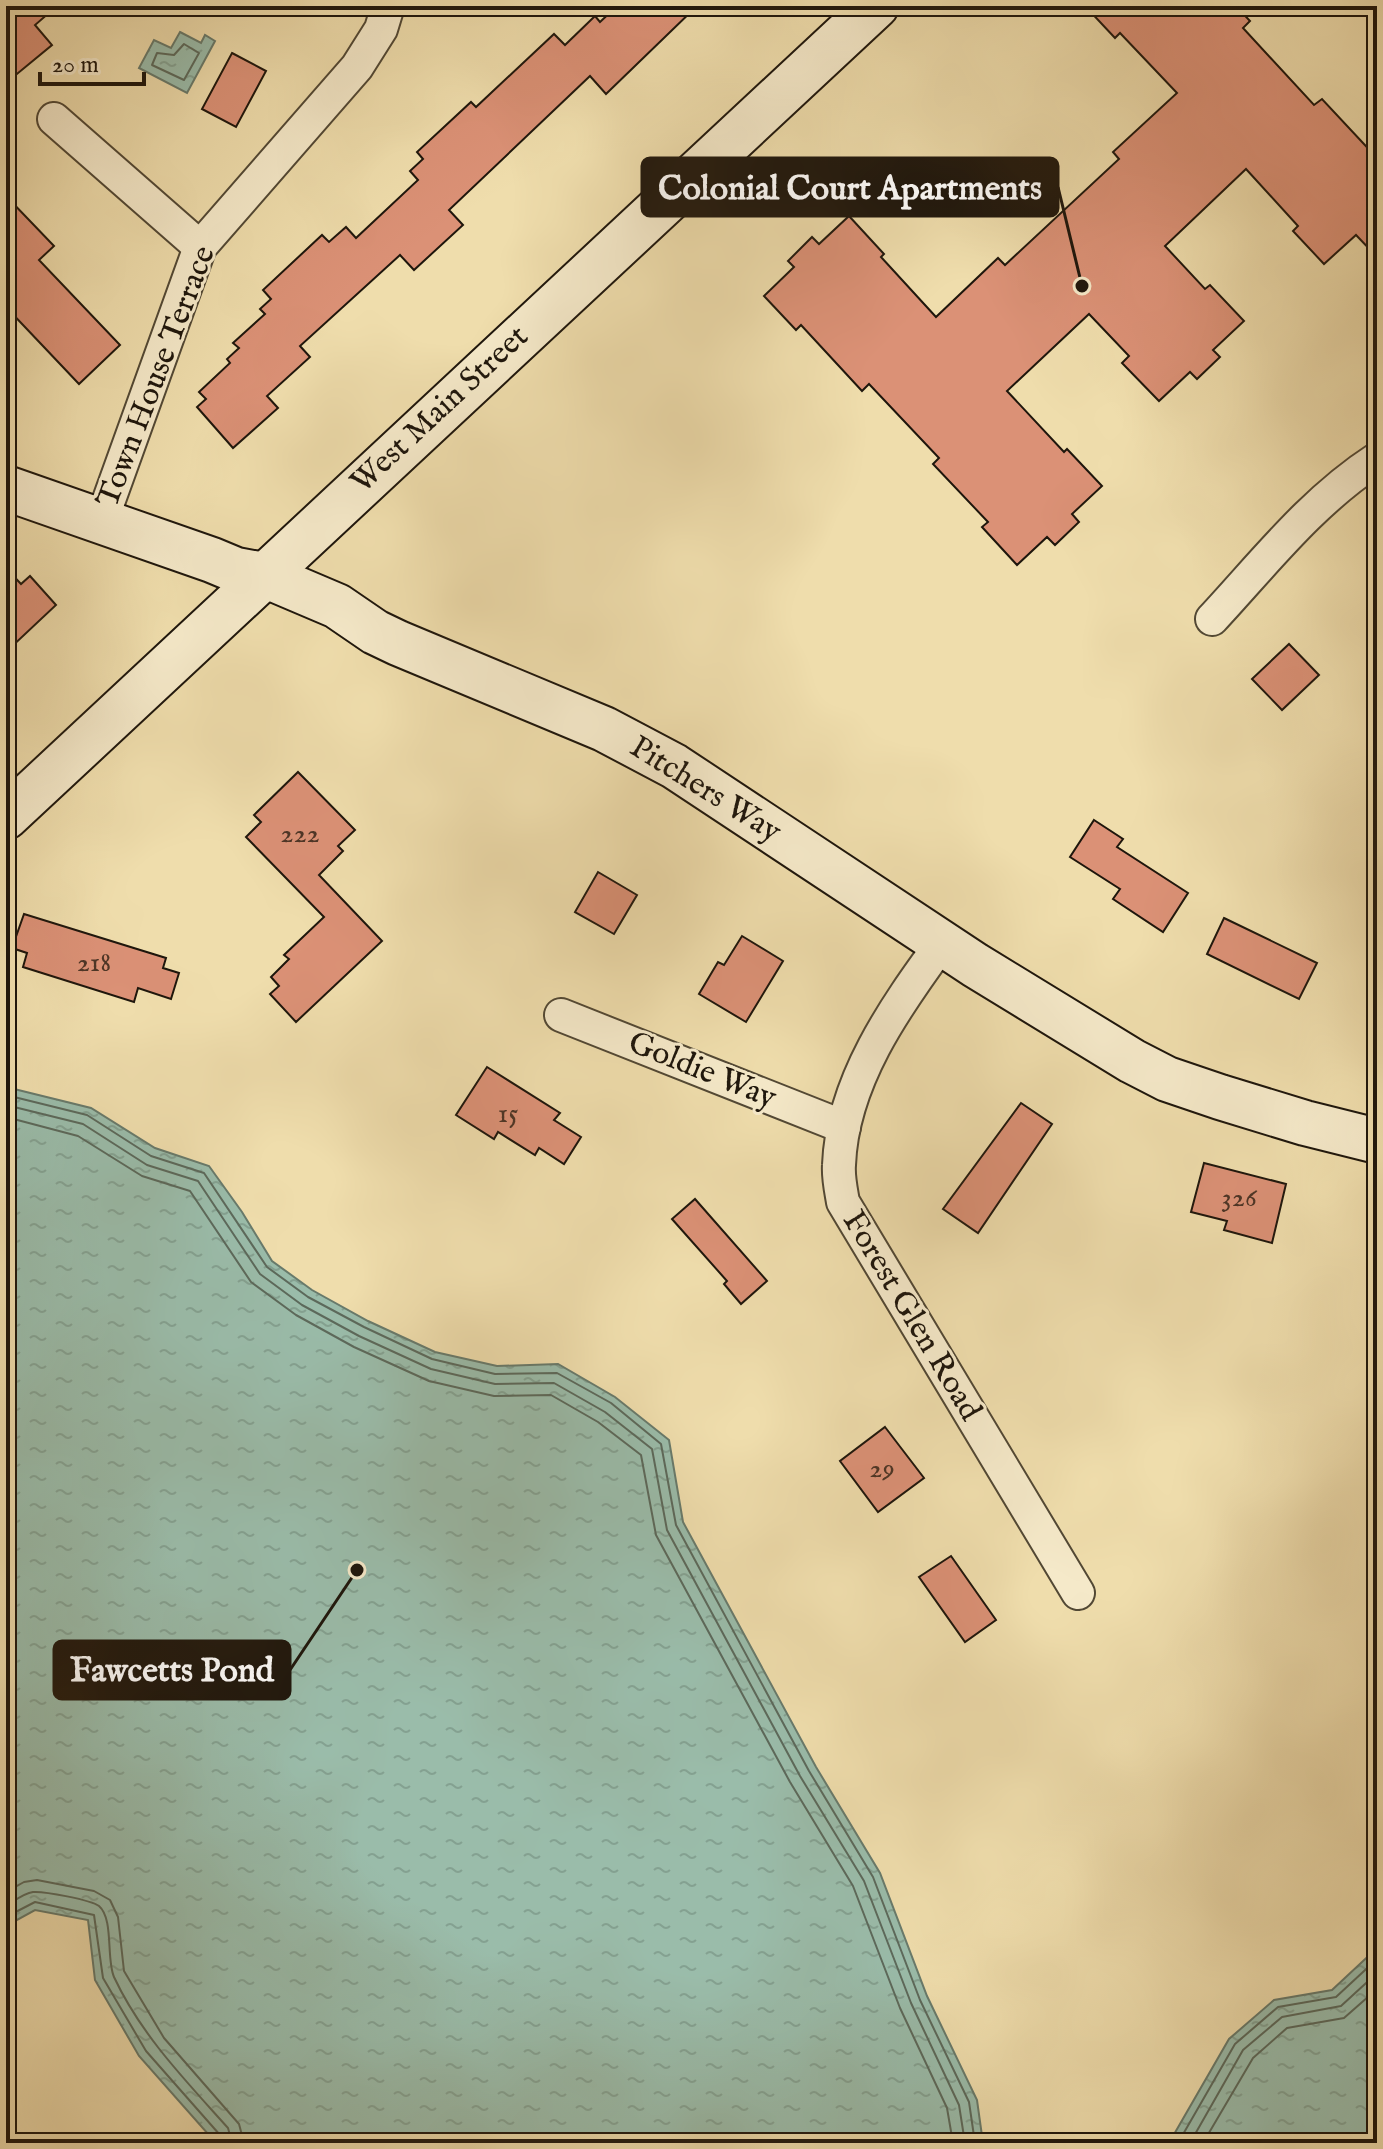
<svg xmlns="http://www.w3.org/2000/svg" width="1383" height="2149" font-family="'IM FELL English',serif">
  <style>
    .water { fill: url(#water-ripples); stroke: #687a6b; stroke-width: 2 }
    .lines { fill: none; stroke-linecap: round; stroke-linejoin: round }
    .shore { stroke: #5c695b; stroke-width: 2 }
    .building { fill: #db9176; stroke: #1e160c; stroke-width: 2 }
    .street-casing { stroke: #524834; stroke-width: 36 }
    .secondary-casing { stroke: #1e160c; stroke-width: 48 }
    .street { stroke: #f5e9c9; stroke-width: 32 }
    .secondary { stroke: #f5e9c9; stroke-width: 44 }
    .labels { text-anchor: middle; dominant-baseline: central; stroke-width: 6; stroke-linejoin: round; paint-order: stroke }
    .number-label { font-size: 28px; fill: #4d3526 }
    .street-label { font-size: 32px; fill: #1e160c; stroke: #f5e9c9 }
    .leader { fill: none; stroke: #1e160c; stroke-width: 3 }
    .callout-dot { fill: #1e160c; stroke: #f5e9c9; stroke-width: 3 }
    .callout { fill: #1e160c; stroke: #1e160c; stroke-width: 3 }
    .callout-label { font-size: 34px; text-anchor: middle; font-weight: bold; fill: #fff }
  </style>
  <defs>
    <pattern id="water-ripples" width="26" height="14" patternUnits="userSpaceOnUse" patternTransform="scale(2)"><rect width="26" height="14" fill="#9abcaa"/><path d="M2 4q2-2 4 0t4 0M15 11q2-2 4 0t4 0" fill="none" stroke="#84a191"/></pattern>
  </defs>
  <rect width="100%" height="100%" fill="#efddac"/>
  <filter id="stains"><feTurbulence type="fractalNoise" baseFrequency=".0025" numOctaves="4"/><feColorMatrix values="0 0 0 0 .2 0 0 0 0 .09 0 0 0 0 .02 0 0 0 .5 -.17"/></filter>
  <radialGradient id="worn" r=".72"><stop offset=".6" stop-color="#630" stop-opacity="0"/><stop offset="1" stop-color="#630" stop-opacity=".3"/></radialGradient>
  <g class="water">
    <path d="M180,32l21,11 4,-8 10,6 -28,52 -48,-25 15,-28 17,8z"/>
    <path d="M6,1087l85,21 64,40 54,18 33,46 30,49 40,29 56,31 67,31 62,14 61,-2 57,33 54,43 14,82 133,245 64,106 47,123 50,104 6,43h-767l-77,-87 -44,-76 -7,-60 -53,-10 -29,16z"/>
    <path d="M1377,1948v195h-208l60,-104 45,-39 58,-10z"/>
  </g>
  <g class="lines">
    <g class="shore">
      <path d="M184,44l15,9 -15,27 -32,-15 5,-12 17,2z"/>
      <path d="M6,1095l81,20 64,41 53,17 63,94 41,30 56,30 68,32 63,15 62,-1 54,30 50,41 15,81 133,246 64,106 47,123 49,102 6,41"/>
      <path d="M6,1105l77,19 64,41 51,16 62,93 42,31 57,31 72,33 64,15 59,-1 51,29 47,37 15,81 133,246 64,105 47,122 48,102 6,38"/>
      <path d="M6,1117l72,19 64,40 48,15 61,91 45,33 58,32 75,34 65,15 57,-1 47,27 43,33 15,80 134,247 63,104 47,122 47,100 6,35"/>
      <path d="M6,1892l18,-10 13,-2 57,11 16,9 8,17 6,54 40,67 75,86 5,19"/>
      <path d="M6,1906c8,-5 18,-13 27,-14 11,-1 58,8 66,14 15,13 7,53 15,71 27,58 72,104 114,151l4,15"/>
      <path d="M6,1917l29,-15 59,13 9,63 43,73 74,84 2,8"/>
      <path d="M1178,2143l57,-99 43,-37 58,-10 41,-38"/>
      <path d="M1190,2143l53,-93 39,-33 59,-11 36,-33"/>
      <path d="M1203,2143l50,-85 34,-30 57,-10 33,-29"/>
    </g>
  </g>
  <g class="building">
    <path d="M6,6h51l-22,19 17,20 -46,38z"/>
    <path d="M617,6h80l-91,88 -16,-18 -141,134 14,15 -49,45 -14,-15 -100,91 10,11 -43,39 11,12 -45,40 -36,-41 9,-8 -7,-7 31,-29 -3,-4 12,-11 -6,-5 32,-29 -5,-5 11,-10 -8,-9 59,-55 7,7 17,-15 10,11 62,-58 -8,-9 13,-12 -6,-7 54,-50 5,5 78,-73 11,11 30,-29 5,6z"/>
    <path d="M1085,6h151l14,15 -7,7 71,77 8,-6 55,59v99l-21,-22 -32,29 -31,-33 5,-5 -52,-57 -81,77 40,43 5,-4 34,36 -31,29 7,7 -23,22 -7,-7 -31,29 -37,-38 7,-7 -40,-42 -82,77 57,61 3,-3 35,37 -30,28 7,8 -24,23 -8,-8 -30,28 -35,-38 6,-5 -55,-58 6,-6 -70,-74 -7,7 -61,-66 -5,5 -32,-34 30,-29 -6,-6 24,-24 7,7 30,-28 35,38 -3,3 55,60 62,-59 7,7 114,-106 -6,-7 64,-59 -57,-60 -5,5z"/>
    <path d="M232,53l34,18 -30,56 -34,-18z"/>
    <path d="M6,196l48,50 -15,14 81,85 -41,39 -73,-77z"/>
    <path d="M6,568l15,16 9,-8 26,29 -50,47z"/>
    <path d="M1289,644l30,31 -37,35 -30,-31z"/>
    <path d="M298,772l57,58 -17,16 5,5 -24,24 63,66 -86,81 -26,-28 9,-8 -8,-9 18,-18 -5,-4 40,-38 -78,-80 15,-15 -7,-7z"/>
    <path d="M1094,820l29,19 -6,8 71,46 -25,39 -50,-33 7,-10 -50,-32z"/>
    <path d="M598,872l39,23 -23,39 -39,-22z"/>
    <path d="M24,914l142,44 -3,10 16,5 -8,26 -33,-11 -4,14 -111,-35 4,-14 -15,-5z"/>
    <path d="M1224,918l93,45 -18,36 -92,-45z"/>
    <path d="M742,936l41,25 -37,61 -47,-28 19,-32 6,3z"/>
    <path d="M487,1067l73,46 -6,7 27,17 -17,27 -25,-16 -4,7 -37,-23 -4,7 -38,-24z"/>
    <path d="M1021,1103l31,21 -74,109 -35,-24z"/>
    <path d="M1204,1163l82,21 -14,59 -48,-13 3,-9 -36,-9z"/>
    <path d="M695,1199l72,82 -26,23 -17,-20 3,-3 -55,-62z"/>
    <path d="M885,1427l39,51 -46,34 -38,-51z"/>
    <path d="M951,1556l45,64 -31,22 -46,-65z"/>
  </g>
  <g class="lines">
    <defs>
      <g id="street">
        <path d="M54,119l146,128"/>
        <path d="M101,522l99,-275 157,-180 24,-38 7,-23"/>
        <path d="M1212,619c52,-56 100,-118 165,-160"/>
        <path d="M942,943c-47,64 -100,139 -103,222 -1,12 2,25 4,37l235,391"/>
        <path d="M561,1015l283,112"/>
      </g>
      <g id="secondary">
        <path d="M6,488l206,72 24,10 28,5 73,31 38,26 23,11 206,86 70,37 301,199 157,96 35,18 53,18 85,26 72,18"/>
        <path d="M6,817l870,-811"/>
      </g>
    </defs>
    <use href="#street" class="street-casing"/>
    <use href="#secondary" class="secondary-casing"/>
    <use href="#street" class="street"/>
    <use href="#secondary" class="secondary"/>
  </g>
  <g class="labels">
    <g class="number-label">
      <text x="300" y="834">222</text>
      <text x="94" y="963">218</text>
      <text x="508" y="1114">15</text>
      <text x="1239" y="1198">326</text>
      <text x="882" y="1469">29</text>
    </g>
    <g class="street-label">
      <text transform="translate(157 377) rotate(-69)">Town House Terrace</text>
      <text transform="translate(440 410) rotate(-43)">West Main Street</text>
      <text transform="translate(705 790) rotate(32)">Pitchers Way</text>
      <text transform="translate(702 1071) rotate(22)">Goldie Way</text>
      <text transform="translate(911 1316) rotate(59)">Forest Glen Road</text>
    </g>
  </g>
  <path class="leader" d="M1082 286L1058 187M357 1570L290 1670"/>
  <g class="callout-dot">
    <circle cx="1082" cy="286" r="8"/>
    <circle cx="357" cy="1570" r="8"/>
  </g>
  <g class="callout">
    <rect x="642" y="158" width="416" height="58" rx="8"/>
    <rect x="54" y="1641" width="236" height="58" rx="8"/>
  </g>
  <g class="callout-label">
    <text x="850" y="199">Colonial Court Apartments</text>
    <text x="172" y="1681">Fawcetts Pond</text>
  </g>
  <rect width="1383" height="2149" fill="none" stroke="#efddac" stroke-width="32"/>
  <rect x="8" y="8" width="1367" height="2133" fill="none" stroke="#1e160c" stroke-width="4"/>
  <rect x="16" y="16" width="1351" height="2117" fill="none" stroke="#1e160c" stroke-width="2"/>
  <path d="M40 72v12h104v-12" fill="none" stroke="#1e160c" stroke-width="4"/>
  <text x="52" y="72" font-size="24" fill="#1e160c" stroke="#f5e9c9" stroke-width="6" paint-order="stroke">20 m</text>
  <rect width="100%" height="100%" filter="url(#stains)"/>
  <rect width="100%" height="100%" fill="url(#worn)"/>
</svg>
